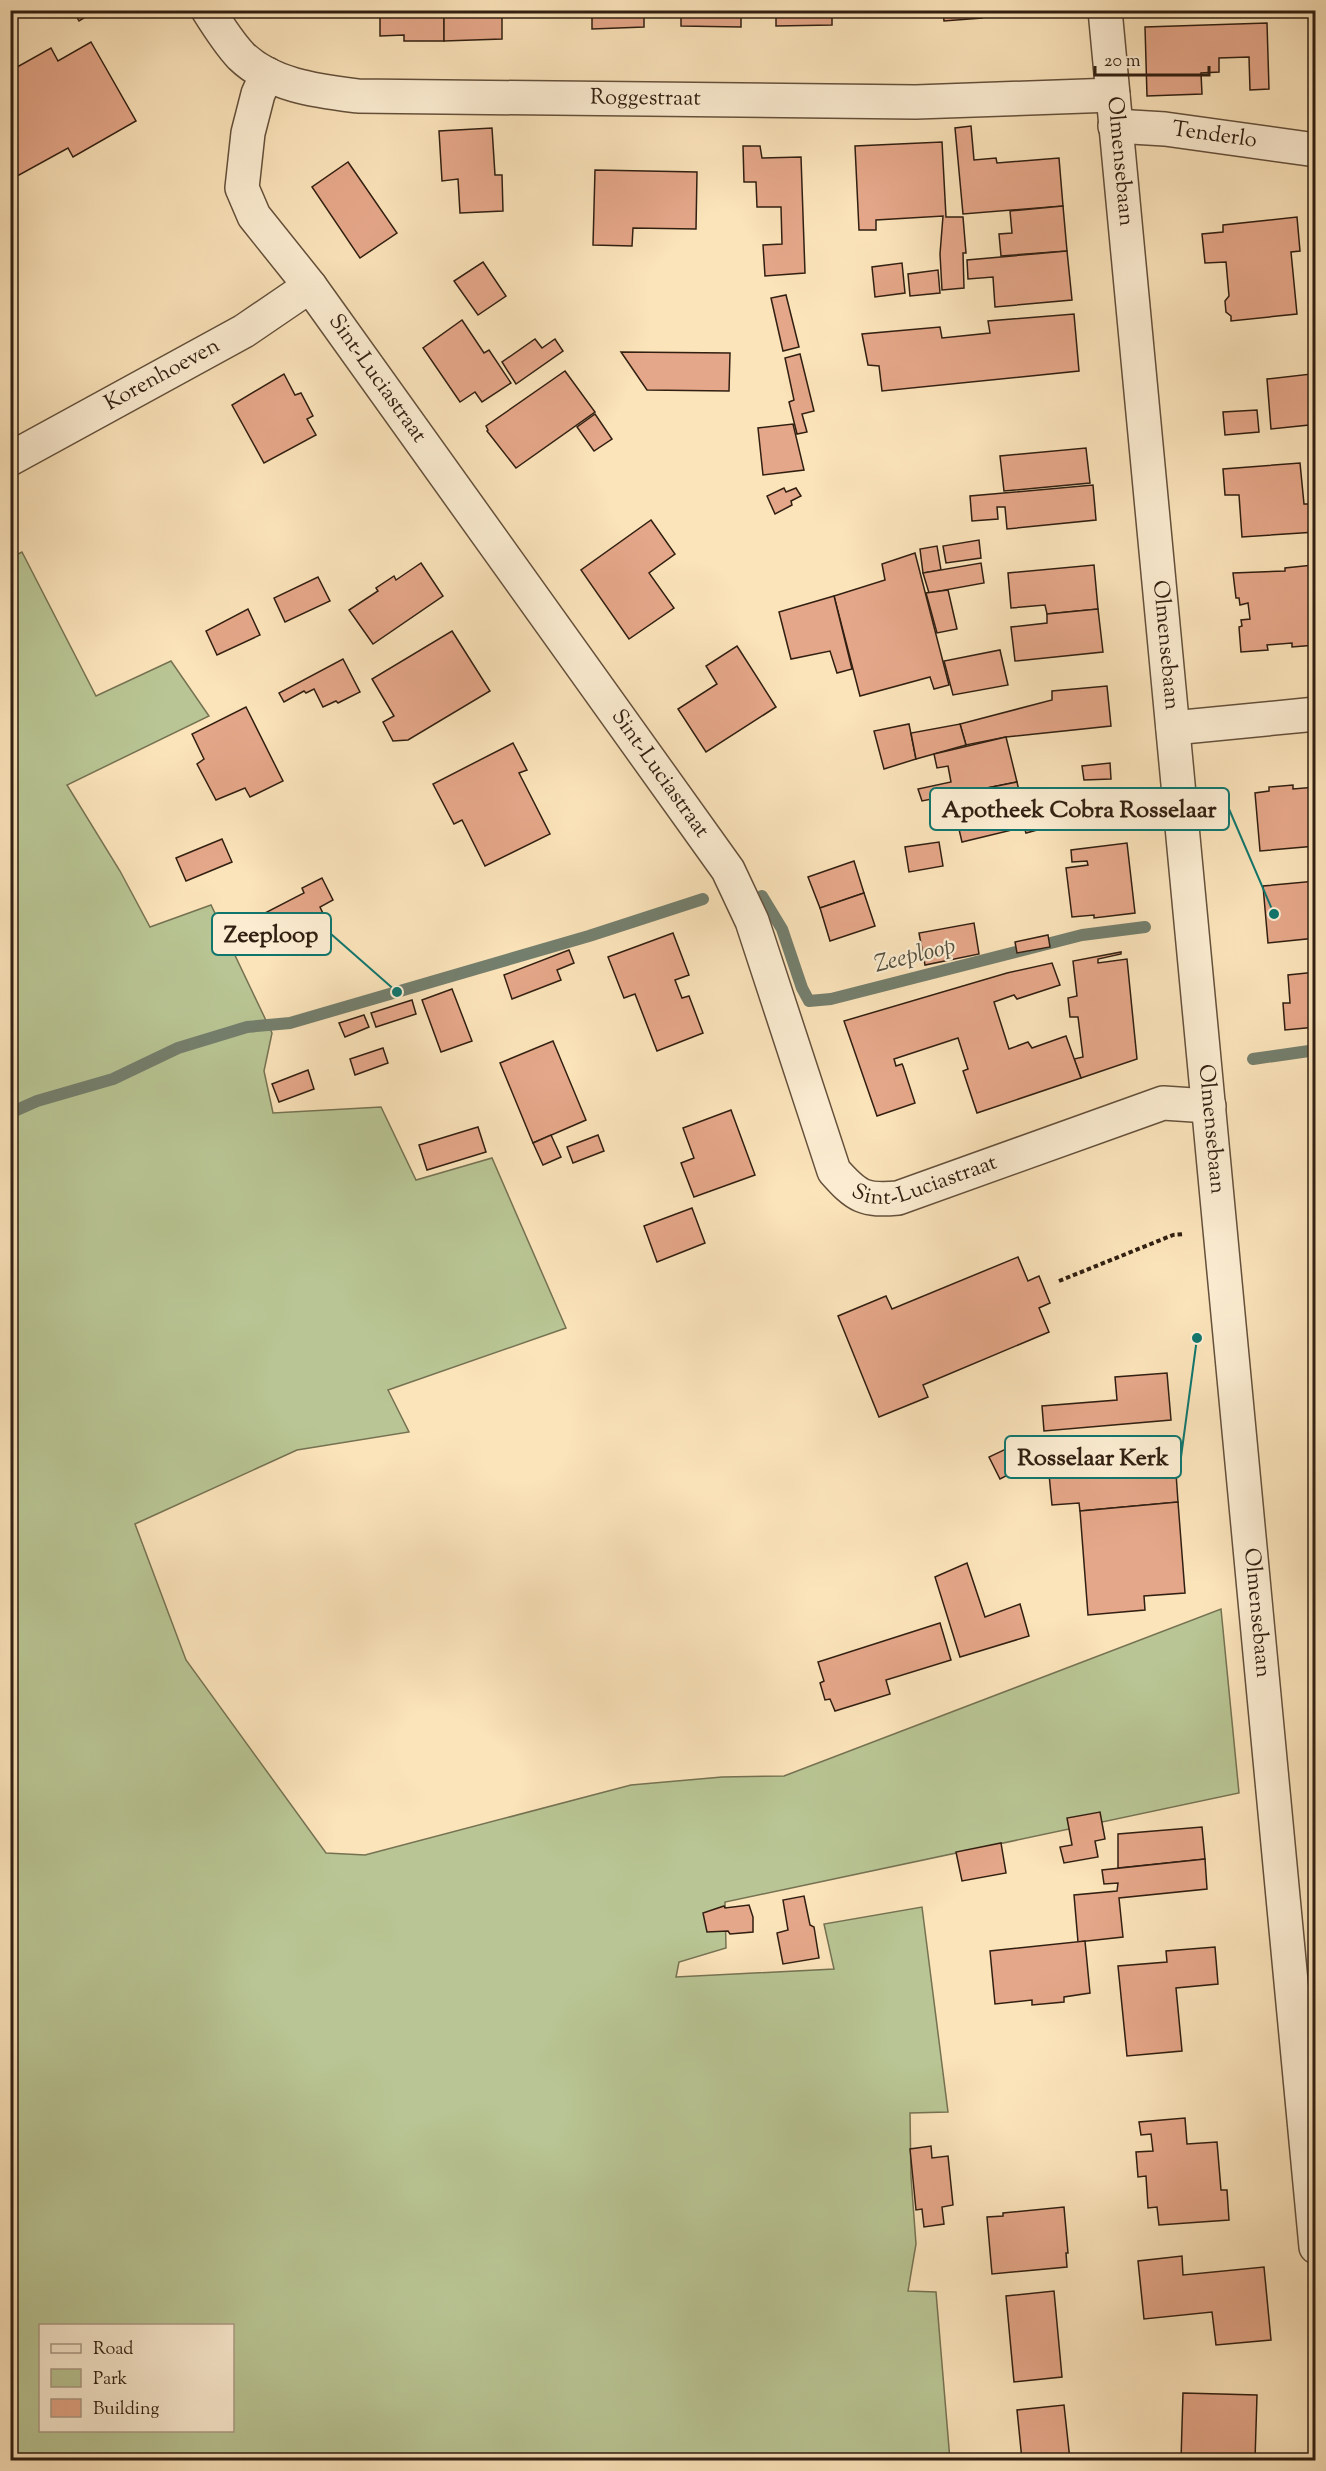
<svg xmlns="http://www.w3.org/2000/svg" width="1326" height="2471" font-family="'Sorts Mill Goudy',serif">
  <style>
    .green { fill: #b9c594; stroke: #757252; stroke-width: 1.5; fill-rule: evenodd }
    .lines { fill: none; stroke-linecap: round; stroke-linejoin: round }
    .stream { stroke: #747f6d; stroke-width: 12 }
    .building { fill: #e5a789; stroke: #311f11; stroke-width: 1.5 }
    .minor-casing { stroke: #64503b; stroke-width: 36 }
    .tertiary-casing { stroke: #64503b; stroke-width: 36 }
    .path { stroke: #311f11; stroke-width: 4; stroke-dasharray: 4.5 3; stroke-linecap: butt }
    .minor { stroke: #fcedd2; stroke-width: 33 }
    .tertiary { stroke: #fcedd2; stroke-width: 33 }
    .labels { text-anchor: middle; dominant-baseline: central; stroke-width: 4.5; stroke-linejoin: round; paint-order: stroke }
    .street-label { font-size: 22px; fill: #311f11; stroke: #fcedd2 }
    .water-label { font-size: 24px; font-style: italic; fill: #524f3f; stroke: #fcedd2 }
    .leader { fill: none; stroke: #0f766e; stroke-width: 2 }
    .callout-dot { fill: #0f766e; stroke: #fcedd2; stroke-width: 2 }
    .callout { fill: #fcedd2; stroke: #0f766e; stroke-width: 2 }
    .callout-label { font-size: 24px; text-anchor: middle; font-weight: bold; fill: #311f11 }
  </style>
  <rect width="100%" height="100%" fill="#fbe3ba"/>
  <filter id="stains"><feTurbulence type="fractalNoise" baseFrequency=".00333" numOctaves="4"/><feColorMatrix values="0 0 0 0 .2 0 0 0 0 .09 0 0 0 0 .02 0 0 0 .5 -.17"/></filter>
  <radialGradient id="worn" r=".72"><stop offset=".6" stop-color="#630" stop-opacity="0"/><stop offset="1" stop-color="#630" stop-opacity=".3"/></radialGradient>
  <path class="green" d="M22,552l74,144 75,-35 38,55 -142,69 53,86 30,56 61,-22 61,128 -8,38 9,42 108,-6 35,73 76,-22 74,170 -178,62 21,42 -112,18 -162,74 51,136 140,193 39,2 266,-70 91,-8 62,-1 437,-167 18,184 -514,109 1,46 -47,14 -3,15 158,-8 -10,-45 98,-17 26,205 -38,1 1,64 5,67 -8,47 28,1 14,168h-939l-1,-1902zM40,2326h192v104h-192z"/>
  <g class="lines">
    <g class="stream">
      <path d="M762,896l20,33 20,59 7,13 22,-2 251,-64 63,-8"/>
      <path d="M1253,1059l63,-9"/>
      <path d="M10,1113l27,-12 76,-22 65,-31 69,-21 43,-4 299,-87 114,-37"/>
    </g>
  </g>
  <g class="building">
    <path d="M10,10h14l-14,8z"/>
    <path d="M73,10h24l-18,11z"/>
    <path d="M380,10h64v31h-40v-6l-24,1z"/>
    <path d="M444,10h58v29l-58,2z"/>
    <path d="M592,10h52v17l-52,2z"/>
    <path d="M681,10h60v17l-60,-1z"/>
    <path d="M776,10h56v15l-56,1z"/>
    <path d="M943,10h38l1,8 -38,3z"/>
    <path d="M1267,23l2,66 -19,1 -1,-33 -30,1v14l-18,1 1,21 -55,2 -2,-69z"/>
    <path d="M91,42l45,79 -63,36 -5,-9 -58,32v-109l41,-23 7,13z"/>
    <path d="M971,126l3,34 22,-2 1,5 62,-5 4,48 -100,8 -8,-86z"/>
    <path d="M492,128l3,47h7l1,36 -43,2 -2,-34 -16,2 -3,-50z"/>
    <path d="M942,142l4,75h17l3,36h-3l1,35 -22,2 -2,-36 3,-38 -67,4v10h-17l-4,-84z"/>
    <path d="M743,146h17l2,12 39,-1 4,116 -40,3 -2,-31 19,-1 -1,-37h-24l-1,-25h-12z"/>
    <path d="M348,162l49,71 -37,25 -48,-71z"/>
    <path d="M595,170l102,2 -1,57 -63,-1 -1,18 -39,-1z"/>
    <path d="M1063,206l4,45 -66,5 -2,-22 13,-1 -2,-22z"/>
    <path d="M1297,217l3,34 -9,1 6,62 -66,7v-5l-5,-4 -1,-11 4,-5 -3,-34 -21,1 -3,-29 21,-2v-7z"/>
    <path d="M1067,251l5,49 -77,7 -2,-30 -25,2 -1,-19z"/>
    <path d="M483,262l23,34 -28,19 -24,-34z"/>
    <path d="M902,263l3,30 -30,4 -3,-30z"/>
    <path d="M938,270l2,23 -30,3 -2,-22z"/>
    <path d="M786,295l13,52 -16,4 -12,-53z"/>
    <path d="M1074,314l5,57 -197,20 -3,-25 -11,-1 -6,-31 78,-7 2,11 48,-5 -2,-12z"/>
    <path d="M462,320l22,33 5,-3 22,33 -29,19 -7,-10 -15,10 -37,-54z"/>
    <path d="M535,339l7,9 13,-9 8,12 -47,33 -14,-22z"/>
    <path d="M621,352l109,1 -1,38 -82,-1z"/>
    <path d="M800,354l14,57 -12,3 5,18 -10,2 -8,-32 5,-2 -9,-42z"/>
    <path d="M565,371l30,41 -79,56 -29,-37 1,-1 -2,-4z"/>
    <path d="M284,374l11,21 6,-2 12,23 -6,3 9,16 -52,28 -32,-58z"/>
    <path d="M1311,374l-2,51 -38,4 -4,-50z"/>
    <path d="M1257,410l2,22 -34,3 -2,-23z"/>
    <path d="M595,414l17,25 -18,12 -17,-24z"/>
    <path d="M793,424l11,46 -41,5 -5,-47z"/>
    <path d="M1086,448l4,35 -86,8 -4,-35z"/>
    <path d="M1300,463l4,41h12v28l-74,5 -3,-42h-14l-2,-26z"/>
    <path d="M1093,485l3,35 -89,9 -2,-22h-8l1,12 -26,2 -2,-25z"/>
    <path d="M784,488l2,4 10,-4 5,8 -10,5 1,4 -17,9 -8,-18z"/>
    <path d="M651,520l24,34 -26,19 25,35 -45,31 -48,-69z"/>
    <path d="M979,540l2,18 -35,5 -3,-17z"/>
    <path d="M937,546l4,24 -18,3 -3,-24z"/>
    <path d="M915,553l34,132 -15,4 -4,-12 -70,19 -26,-100 51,-16 -3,-16z"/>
    <path d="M421,563l22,33 -70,48 -24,-34 29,-19 -2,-3 18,-12 2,4z"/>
    <path d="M981,563l3,20 -55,10 -6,-20z"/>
    <path d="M1094,565l4,44 -51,5 -2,-9 -34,3 -3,-35z"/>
    <path d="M1313,565l3,29 -7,1 2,22h5v28l-24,2v-4l-25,2 1,5 -27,2 -2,-25 3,-1 -1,-6 9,-1 -2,-16 -8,2 -1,-7h-3l-3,-25 52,-2v-3z"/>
    <path d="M318,577l12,24 -45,21 -11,-24z"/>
    <path d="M948,590l9,39 -20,4 -11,-40z"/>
    <path d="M834,596l18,73 -15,4 -7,-22 -39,8 -12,-47z"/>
    <path d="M248,609l12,26 -43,20 -11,-24z"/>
    <path d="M1098,609l5,43 -88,9 -4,-34 36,-4v-9z"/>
    <path d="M452,631l38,60 -82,49 -15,1 -10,-19 11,-6 -22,-37z"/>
    <path d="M737,646l39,61 -70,45 -28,-43 39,-25 -11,-18z"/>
    <path d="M1000,650l8,35 -55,10 -9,-34z"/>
    <path d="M343,659l17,33 -22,11 -2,-2 -13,6 -9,-18 -8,4 -2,-2 -20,11 -5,-9z"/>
    <path d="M1107,686l4,40 -105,11 -40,8 -6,-21 92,-24v-9z"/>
    <path d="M246,707l37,74 -33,16 -5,-9 -29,12 -19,-36 7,-5 -12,-25z"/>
    <path d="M909,724l7,35 -32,10 -10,-38z"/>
    <path d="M960,724l6,21 -50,14 -5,-26z"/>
    <path d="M1006,737l11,45 -95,19 -4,-12 33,-7 -3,-16 -11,2 -3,-14z"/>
    <path d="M513,743l14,27 -8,3 31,61 -65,32 -23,-46 -8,4 -21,-40z"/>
    <path d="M1110,763l1,16 -27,1 -2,-14z"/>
    <path d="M1017,782l3,13 24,-5 8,36 -26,7 -2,-6 -62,15 -8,-34 -19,4 -3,-13z"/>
    <path d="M1293,785v4l23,-2v59l-56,5 -5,-58 14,-2v-4z"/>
    <path d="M222,839l10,23 -46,19 -10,-23z"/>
    <path d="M939,842l4,24 -34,6 -4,-25z"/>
    <path d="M1127,843l8,70 -41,5v-3l-22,2 -6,-49 22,-3 -1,-4 -15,1 -1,-12z"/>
    <path d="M854,861l10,32 -44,15 -12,-31z"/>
    <path d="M322,878l11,22 -13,7 6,13 -46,24 -17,-30 41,-21 -2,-5z"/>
    <path d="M1316,881v57l-48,5 -5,-57z"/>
    <path d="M864,893l11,33 -45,15 -10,-33z"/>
    <path d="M974,923l5,31 -54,11 -6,-32z"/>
    <path d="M673,933l16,42 -14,5 7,18 7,-2 14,37 -46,18 -22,-57 -11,4 -16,-41z"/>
    <path d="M1048,935l2,12 -33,6 -2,-11z"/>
    <path d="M569,950l5,13 -17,7 4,10 -49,19 -8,-24z"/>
    <path d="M1121,952v2l-23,5v4l29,-4 10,100 -56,19 -7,-19 9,-2 -5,-40h-8l-2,-19 9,-2 -4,-35z"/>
    <path d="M1052,963l8,22 -43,14 -3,-4 -20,7 15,47 19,-7 4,6 34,-12 15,42 -104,35 -14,-42 5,-2 -10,-31 -64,21 2,7 6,-2 1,2 12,37 -38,13 -33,-95 163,-48z"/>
    <path d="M1316,972v55l-31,3 -2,-27h7l-2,-28z"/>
    <path d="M452,989l20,52 -31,11 -19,-52z"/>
    <path d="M412,1000l4,14 -40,13 -5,-14z"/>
    <path d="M364,1015l5,12 -24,10 -6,-14z"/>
    <path d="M553,1041l33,79 -53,23 -33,-80z"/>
    <path d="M383,1048l5,15 -33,12 -5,-16z"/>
    <path d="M308,1070l6,19 -35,13 -7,-18z"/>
    <path d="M731,1110l24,65 -61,22 -13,-34 13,-5 -11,-30z"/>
    <path d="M478,1127l8,25 -59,18 -8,-25z"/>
    <path d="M551,1135l10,22 -18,8 -10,-22z"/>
    <path d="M598,1135l6,16 -31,12 -6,-16z"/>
    <path d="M692,1208l13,35 -48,19 -13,-36z"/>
    <path d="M1018,1257l10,24 11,-5 11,27 -11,5 10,24 -126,53 5,12 -49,20 -41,-101 48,-20 6,13z"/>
    <path d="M1167,1373l4,47 -127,11 -2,-25 75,-6 -2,-23z"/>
    <path d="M1029,1438l10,21 -39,20 -11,-22z"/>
    <path d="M1148,1457l1,4 26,-2 3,43 -98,9 -1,-8 -27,2 -3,-31 69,-5 -1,-9z"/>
    <path d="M1178,1502l7,91 -41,3 1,14 -57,5 -8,-104z"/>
    <path d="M967,1563l18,54 35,-13 9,32 -69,21 -25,-80z"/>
    <path d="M940,1623l11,37 -65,20 4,14 -55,17 -5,-12 -5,1 -5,-17 4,-2 -6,-19z"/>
    <path d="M1100,1812l5,27 -10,2 3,16 -34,6 -4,-16 12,-2 -5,-27z"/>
    <path d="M1202,1827l3,32 -87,9v-34z"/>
    <path d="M1001,1843l5,30 -44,8 -6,-29z"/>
    <path d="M1205,1859l2,30 -88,9 4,39 -45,5 -4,-47 43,-4 1,-8 -14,1 -2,-14z"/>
    <path d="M804,1896l6,29 4,2 5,31 -36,6 -6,-31 11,-3 -5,-30z"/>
    <path d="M749,1905l4,12v15l-23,2 -2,-3 -21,1 -4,-19 21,-7 1,2z"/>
    <path d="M1085,1941l5,52 -26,4v5l-32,3v-5l-37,4 -5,-53z"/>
    <path d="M1215,1947l3,37 -42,4 6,63 -55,5 -9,-90 49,-4 -1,-11z"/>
    <path d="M1185,2118l2,26 30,-2 4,48h6l2,30 -70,5 -2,-18 -9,1 -2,-32 -8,1 -2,-25 17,-1 -2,-17 -10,1 -2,-13z"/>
    <path d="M931,2146l1,12 16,-2 5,49 -11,2 2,17 -20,3 -2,-18 -6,1 -6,-61z"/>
    <path d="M1064,2207l4,46h-2l1,14 -75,7 -5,-57 16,-1v-3z"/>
    <path d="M1182,2256l1,19 81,-8 7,73 -55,5 -4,-33 -68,7 -6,-58z"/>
    <path d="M1054,2291l8,86 -48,5 -8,-86z"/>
    <path d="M1183,2393l74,2 -2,65h-74z"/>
    <path d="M1064,2405l6,55h-48l-5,-50z"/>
  </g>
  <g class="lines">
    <defs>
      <g id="minor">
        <path id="s1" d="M208,10c10,16 20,32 33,46 31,30 77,35 117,40l558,6 197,-7"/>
        <path id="s2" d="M267,74l-9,20 -10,39 -6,55 12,28 56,70 418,584 24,51 82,250c23,26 30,30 64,27l265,-95 46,3"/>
        <path id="s3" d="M1115,126l50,3 151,21"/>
        <path id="s4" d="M10,459l234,-128 66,-45"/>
        <path d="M1173,728l143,-14"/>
      </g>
      <g id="tertiary">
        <path id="s5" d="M1105,10l211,2237"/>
      </g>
    </defs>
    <use href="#minor" class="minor-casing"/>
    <use href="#tertiary" class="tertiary-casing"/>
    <path class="path" d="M1059,1281l114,-46 11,-1"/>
    <use href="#minor" class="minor"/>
    <use href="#tertiary" class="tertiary"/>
  </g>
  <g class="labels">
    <g class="street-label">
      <text stroke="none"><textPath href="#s1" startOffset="470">Roggestraat</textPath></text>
      <text stroke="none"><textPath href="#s3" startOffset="100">Tenderlo</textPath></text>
      <text stroke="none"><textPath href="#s5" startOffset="152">Olmensebaan</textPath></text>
      <text stroke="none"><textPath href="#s4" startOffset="174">Korenhoeven</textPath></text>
      <text stroke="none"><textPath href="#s2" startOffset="352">Sint-Luciastraat</textPath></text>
      <text stroke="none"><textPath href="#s5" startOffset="638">Olmensebaan</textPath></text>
      <text stroke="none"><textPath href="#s2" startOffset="838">Sint-Luciastraat</textPath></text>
      <text stroke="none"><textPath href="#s5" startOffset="1124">Olmensebaan</textPath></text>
      <text stroke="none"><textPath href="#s2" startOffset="1378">Sint-Luciastraat</textPath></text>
      <text stroke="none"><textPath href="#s5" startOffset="1610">Olmensebaan</textPath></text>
    </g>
    <g class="water-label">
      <text transform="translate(915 956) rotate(-14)">Zeeploop</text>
    </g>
  </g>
  <path class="leader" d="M1274 914L1229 809M397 992L331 934M1197 1338L1181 1457"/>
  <g class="callout-dot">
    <circle cx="1274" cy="914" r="6"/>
    <circle cx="397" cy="992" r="6"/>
    <circle cx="1197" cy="1338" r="6"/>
  </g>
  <g class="callout">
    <rect x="930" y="788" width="299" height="42" rx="6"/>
    <rect x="212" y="913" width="119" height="42" rx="6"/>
    <rect x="1005" y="1436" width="176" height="42" rx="6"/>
  </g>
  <g class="callout-label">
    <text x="1079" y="817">Apotheek Cobra Rosselaar</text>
    <text x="271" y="942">Zeeploop</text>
    <text x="1093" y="1465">Rosselaar Kerk</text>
  </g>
  <rect width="1326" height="2471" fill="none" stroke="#fbe3ba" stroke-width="36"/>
  <rect x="12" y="12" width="1302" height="2447" fill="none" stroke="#311f11" stroke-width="3"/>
  <rect x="18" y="18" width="1290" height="2435" fill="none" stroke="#311f11" stroke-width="1.5"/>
  <rect x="39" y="2324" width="195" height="108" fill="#fcedd2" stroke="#ab9b85" stroke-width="1.5"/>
  <rect x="51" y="2344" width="30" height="9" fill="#fcedd2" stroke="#ab9b85" stroke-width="1.5"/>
  <text x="93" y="2354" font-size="18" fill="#311f11">Road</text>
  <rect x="51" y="2369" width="30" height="18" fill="#b9c594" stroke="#ab9b85" stroke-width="1.5"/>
  <text x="93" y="2384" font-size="18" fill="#311f11">Park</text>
  <rect x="51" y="2399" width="30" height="18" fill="#e5a789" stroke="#ab9b85" stroke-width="1.5"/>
  <text x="93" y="2414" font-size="18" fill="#311f11">Building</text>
  <path d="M1095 66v9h114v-9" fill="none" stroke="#311f11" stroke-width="3"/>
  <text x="1104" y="66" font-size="18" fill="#311f11" stroke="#fcedd2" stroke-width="4.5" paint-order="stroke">20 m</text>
  <rect width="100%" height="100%" filter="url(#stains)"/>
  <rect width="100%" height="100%" fill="url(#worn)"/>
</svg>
